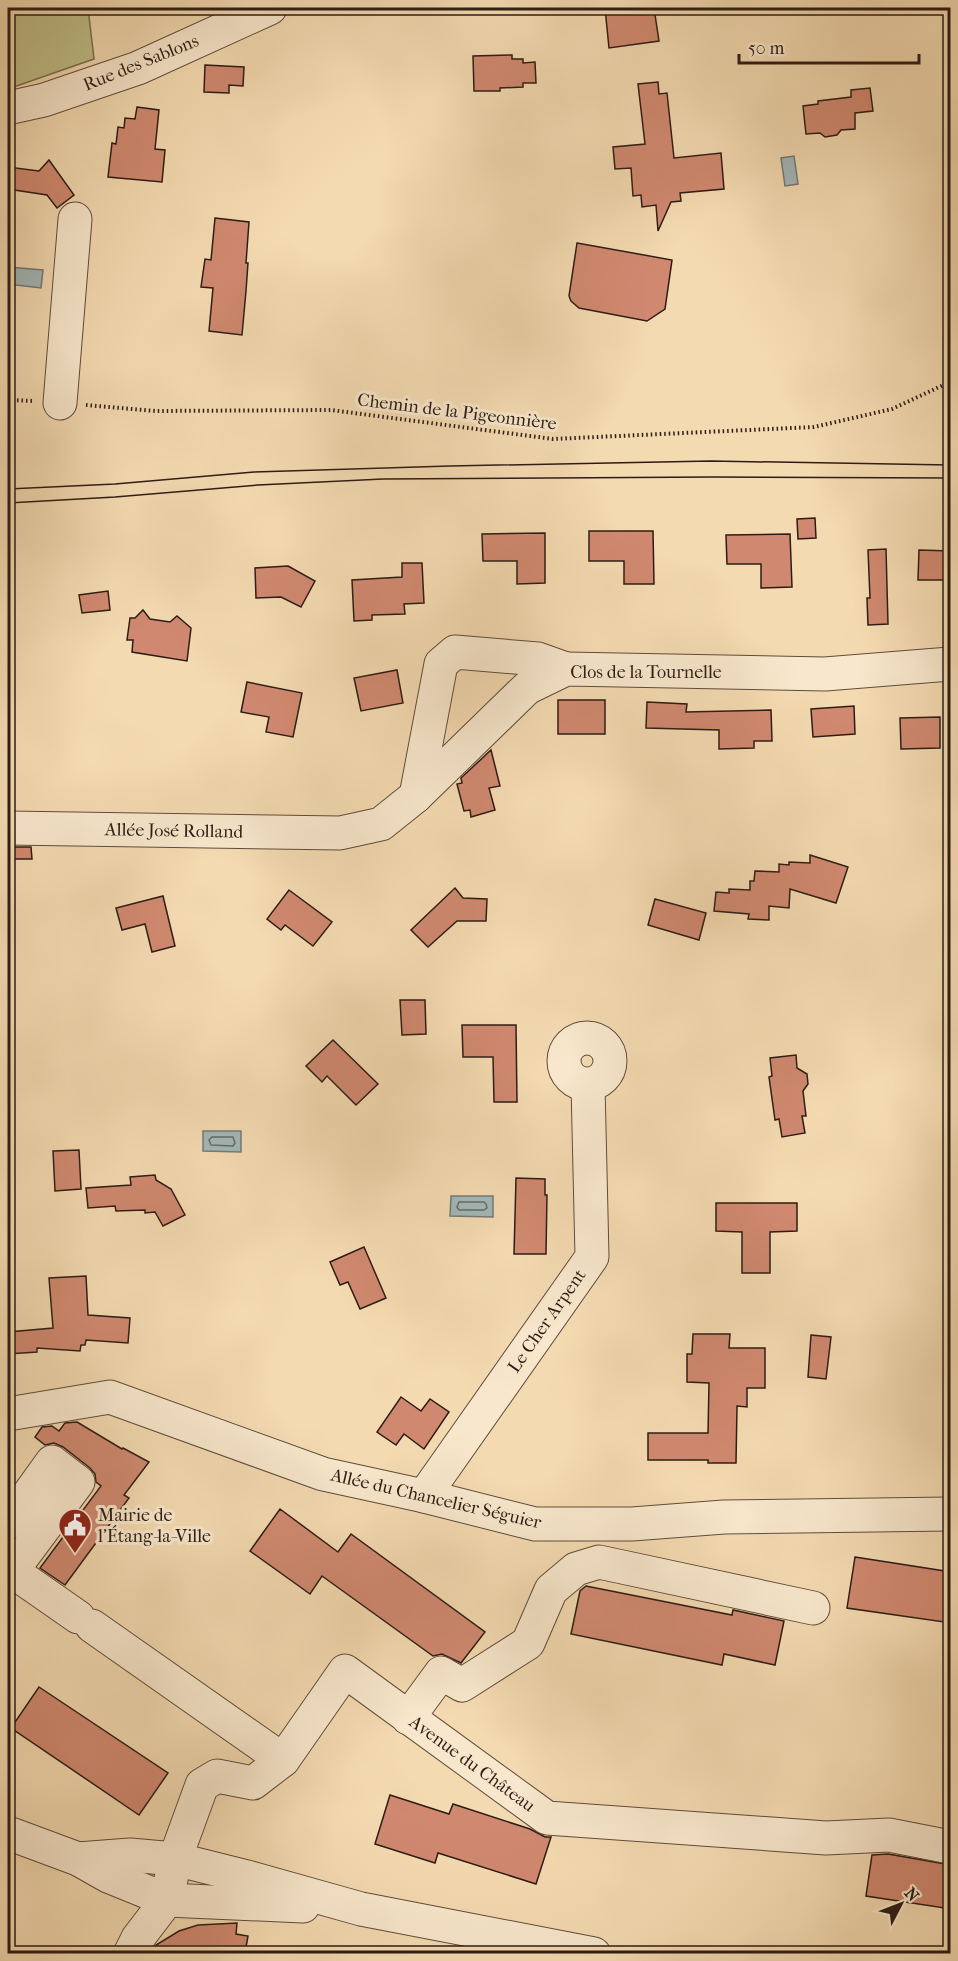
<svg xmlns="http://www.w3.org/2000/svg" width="958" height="1961" font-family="'IM FELL French Canon',serif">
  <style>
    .green { fill: #c0be88; stroke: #766d4e; stroke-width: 1.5 }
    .water { fill: #a2b7b8; stroke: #737977; stroke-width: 1.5 }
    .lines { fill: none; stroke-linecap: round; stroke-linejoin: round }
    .shore { stroke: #686a66; stroke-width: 1.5 }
    .building { fill: #d08970; stroke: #2d1c15; stroke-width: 1.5 }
    .minor-casing { stroke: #5f4c3c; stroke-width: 35 }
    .path { stroke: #2d1c15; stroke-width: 4; stroke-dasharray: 1.5 3; stroke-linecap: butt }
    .minor { stroke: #f8e7cc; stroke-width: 33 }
    .tram { stroke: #2d1c15; stroke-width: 1.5 }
    .labels { text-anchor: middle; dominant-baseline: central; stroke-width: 6; stroke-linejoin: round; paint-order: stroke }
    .street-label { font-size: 18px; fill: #2d1c15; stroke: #f8e7cc }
    .poi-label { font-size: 18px; fill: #2d1c15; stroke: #f8e7cc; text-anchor: start }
  </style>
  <rect width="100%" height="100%" fill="#f4dab1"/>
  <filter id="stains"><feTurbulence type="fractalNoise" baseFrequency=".00333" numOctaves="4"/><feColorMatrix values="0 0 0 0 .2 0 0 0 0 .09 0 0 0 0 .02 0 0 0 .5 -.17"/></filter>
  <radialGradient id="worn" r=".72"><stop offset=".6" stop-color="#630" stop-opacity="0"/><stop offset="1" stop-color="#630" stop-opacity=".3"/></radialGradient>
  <path class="green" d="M8,8h80l6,51 -86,30z"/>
  <g class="water">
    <path d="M794,156l4,28 -13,2 -4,-28z"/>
    <path d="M8,267l35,3 -2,18 -33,-4z"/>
    <path d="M203,1131h38v21l-38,-1z"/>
    <path d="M451,1196h42v21l-43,-1z"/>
  </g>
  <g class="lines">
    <g class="shore">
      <path d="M212,1137h21l2,6 -2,3 -22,-1 -2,-5z"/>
      <path d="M459,1202h25l2,2 1,4 -3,2h-25l-2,-3z"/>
    </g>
  </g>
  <g class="building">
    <path d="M605,8h49l5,33 -50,7z"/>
    <path d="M512,55v4h11v4l12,-1 1,21h-13v4l-23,1v3h-26l-1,-35z"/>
    <path d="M205,65l39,2 -1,19 -14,-1v8l-25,-1z"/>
    <path d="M658,82l1,12 8,-1 7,65 47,-5 3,36 -44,4 1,8 -10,1 -13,29 -2,-26 -14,2 -1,-12 -8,1 -2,-28 -16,1 -2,-22 32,-3 -7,-60z"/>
    <path d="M870,88l3,23 -18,2v16l-14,1 -4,5 -12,2 -5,-4 -14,1 -3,-28 15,-2v-3l33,-4v-7z"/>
    <path d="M137,107l22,3 -4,39 10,1 -3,32 -54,-5 4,-34 4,1 2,-17 6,1 1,-10 10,1z"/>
    <path d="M49,160l25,35 -17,13 -10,-13 -39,-6v-22l31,4z"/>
    <path d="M215,218l34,4 -3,41h2l-2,28 -4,44 -33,-4 4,-43 -12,-1 4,-28 6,1z"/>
    <path d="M577,243l95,17 -7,49 -18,12 -68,-13 -8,-7 -2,-5z"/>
    <path d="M815,518l1,20 -18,1 -1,-20z"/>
    <path d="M589,531h64l1,53h-30v-23h-35z"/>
    <path d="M545,533v50l-28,1v-23h-34l-1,-27z"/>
    <path d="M790,534l2,53 -31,1v-24h-34l-1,-29z"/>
    <path d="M886,549l2,75 -20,1 -1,-27h3l-2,-48z"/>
    <path d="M919,550l32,1v29h-33z"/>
    <path d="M402,563h20l2,40 -20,1 1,10 -33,1v5l-18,1 -2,-41 50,-3z"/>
    <path d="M288,566l27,15 -14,26 -20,-10 -25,1 -1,-30z"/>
    <path d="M108,591l2,19 -28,3 -3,-18z"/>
    <path d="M143,610l7,9 20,3 7,-6 14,12 -4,33 -55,-9 1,-12h-6l3,-22h5z"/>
    <path d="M397,670l6,33 -42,8 -7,-33z"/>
    <path d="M247,682l55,11 -9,44 -27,-5 3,-15 -28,-5z"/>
    <rect x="558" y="700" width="47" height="34"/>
    <path d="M647,702l40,2 -1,8 85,-2 1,31h-18v7l-35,1v-19l-73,-2z"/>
    <path d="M854,706l1,28 -42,3 -2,-28z"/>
    <path d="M940,717v31l-39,1 -1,-31z"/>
    <path d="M491,750l9,36 -11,2 6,22 -24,7 -1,-7 -6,1 -7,-27 5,-1 -1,-5z"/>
    <path d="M8,847h23l1,12h-24z"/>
    <path d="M810,855l38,12 -12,36 -46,-14 -1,19 -20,-2v14l-21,-1 1,-5 -35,-3 2,-19 13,1v-4l21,1v-9h4l1,-10 24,1v-8l10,1v-3l21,1z"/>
    <path d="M455,888l8,10 24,1 -1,22h-29l-29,26 -17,-17z"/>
    <path d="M289,890l43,32 -19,24 -28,-21 -4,5 -14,-11z"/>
    <path d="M163,896l12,50 -23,6 -7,-28 -23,6 -6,-22z"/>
    <path d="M655,899l51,14 -7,27 -51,-15z"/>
    <path d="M400,1000h25l1,34 -24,1z"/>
    <path d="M462,1025h54l1,77h-23l-1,-45h-30z"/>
    <path d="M333,1040l45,44 -22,21 -29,-29 -5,6 -16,-16z"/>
    <path d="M796,1055l1,13 10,6 1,10 -5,7 3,25h-4l3,17 -23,4 -3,-18 -4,1 -6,-43 3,-1 -2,-18z"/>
    <path d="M79,1150l2,39 -26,2 -2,-40z"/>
    <path d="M155,1175l1,5 15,9 14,26 -22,11 -8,-14 -10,1v-3l-29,1 -1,-5 -27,2 -2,-20 45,-3 -1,-8z"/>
    <path d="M516,1178l29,1v16h2l-1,59h-32z"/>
    <path d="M716,1203h81v28l-27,1v41h-28v-41l-26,-1z"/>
    <path d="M364,1247l22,51 -26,11 -12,-27 -8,3 -10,-23z"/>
    <path d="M86,1276l2,39 42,3 -2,25 -42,-3 -1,5h-4l-1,6 -43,-3v4l-29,2v-22l45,-4 -4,-50z"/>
    <path d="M693,1334h37l-1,14h36v40h-18v19l-10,-1 -1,57h-28v-3h-60v-27h60l1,-50 -22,-1v-28h5z"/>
    <path d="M811,1335l20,2 -5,42 -18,-2z"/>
    <path d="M401,1397l20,14 9,-12 19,13 -25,37 -20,-15 -8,11 -19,-13z"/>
    <path d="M77,1422l45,27 1,-1 26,14 -25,33 5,3 -64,87 -25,-17 61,-82 -5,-4 -1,-8 -5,-6 -27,-21 -9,-4 -9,2 -10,-8 7,-10 10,-1 7,5 6,-8z"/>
    <path d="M280,1509l58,43 13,-18 134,98 -24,31 -19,-9 -9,2 -111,-80 -12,18 -60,-43z"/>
    <path d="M855,1557l96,15v51l-104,-15z"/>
    <path d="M586,1586l146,29 1,-5 51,11 -9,44 -51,-11 -2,11 -151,-31 9,-43z"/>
    <path d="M39,1687l129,86 -29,42 -128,-87z"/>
    <path d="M390,1795l59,19 4,-10 77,25 15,8h6l-15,47 -98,-31 -3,10 -60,-19z"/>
    <path d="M888,1854l63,11v44l-85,-13 6,-41z"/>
    <path d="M237,1923l-1,11 12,2 -3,17h-94l5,-8 23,-14 19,-6z"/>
  </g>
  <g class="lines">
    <defs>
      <g id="minor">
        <path d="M8,108l36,-8 94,-32 132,-60"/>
        <path d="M60,403l15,-184"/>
        <path d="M416,796l25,-132 14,-12 83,7 28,10"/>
        <path d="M8,828l332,5 41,-9 35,-28 111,-108 39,-19 259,5 125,-10"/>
        <circle cx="587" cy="1061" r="23"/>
        <path d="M8,1414l102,-17 213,77 101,22 111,28h97l92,-7 226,-3"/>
        <path d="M424,1496l168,-239 -4,-172"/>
        <path d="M8,1523l44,-61 26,20 -66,89"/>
        <path d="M8,1572l4,-1 66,46"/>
        <path d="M92,1626l191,134 62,-89 202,147 279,20 63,-3 61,12"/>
        <path d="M408,1718l33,-45 21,12 66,-42 23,-53 25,-21 23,-7 214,46"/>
        <path d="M8,1833l70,26 30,17 59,24 136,6"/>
        <path d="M78,1859l52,-4 45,4 72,18 114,32 233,45"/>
        <path d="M130,1954l8,-16 29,-38 8,-41 27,-74 15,-9 36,7 30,-23"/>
      </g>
    </defs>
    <use href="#minor" class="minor-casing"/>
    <g class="path">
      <path d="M8,400l26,1"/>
      <path d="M86,405l69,6 176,-1 222,29 261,-12 78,-18 58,-27"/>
    </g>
    <use href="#minor" class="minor"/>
    <g class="tram">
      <path d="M8,489l107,-5 139,-12 196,-6 261,-5 239,4"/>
      <path d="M8,503l107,-6 143,-12 125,-6 330,-2 237,1"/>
    </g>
  </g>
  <defs>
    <symbol id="civic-pin" viewBox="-11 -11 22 30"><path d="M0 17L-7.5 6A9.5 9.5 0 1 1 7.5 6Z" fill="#8f2418" stroke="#f8e7cc"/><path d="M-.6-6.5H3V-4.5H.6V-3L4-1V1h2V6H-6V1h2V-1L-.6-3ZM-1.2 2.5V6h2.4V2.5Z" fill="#fff"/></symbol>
  </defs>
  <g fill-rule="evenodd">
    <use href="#civic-pin" x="56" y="1506" width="38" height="52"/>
  </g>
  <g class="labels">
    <g class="street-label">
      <text transform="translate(141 63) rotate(-22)">Rue des Sablons</text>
      <text transform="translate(457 412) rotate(7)">Chemin de la Pigeonnière</text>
      <text x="646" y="672">Clos de la Tournelle</text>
      <text transform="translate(174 831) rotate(1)">Allée José Rolland</text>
      <text transform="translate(547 1321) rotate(-55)">Le Cher Arpent</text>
      <text transform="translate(436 1499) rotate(13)">Allée du Chancelier Séguier</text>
      <text transform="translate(472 1764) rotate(36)">Avenue du Château</text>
    </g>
    <g class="poi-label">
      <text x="98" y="1515">Mairie de<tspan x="98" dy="21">l'Étang-la-Ville</tspan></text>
    </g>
  </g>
  <rect width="958" height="1961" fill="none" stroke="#f4dab1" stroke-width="30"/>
  <rect x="9" y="9" width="940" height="1943" fill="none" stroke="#2d1c15" stroke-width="3"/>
  <rect x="15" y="15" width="928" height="1931" fill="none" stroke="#2d1c15" stroke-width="1.5"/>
  <g transform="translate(901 1904) rotate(48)" stroke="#f8e7cc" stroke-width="4.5" paint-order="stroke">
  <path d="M0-4.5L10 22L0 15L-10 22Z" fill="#2d1c15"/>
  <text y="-9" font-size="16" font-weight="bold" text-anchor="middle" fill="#2d1c15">N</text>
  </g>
  <path d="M739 54v9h180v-9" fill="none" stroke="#2d1c15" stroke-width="3"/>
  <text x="748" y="54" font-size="18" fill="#2d1c15" stroke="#f8e7cc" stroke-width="4.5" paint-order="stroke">50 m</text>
  <rect width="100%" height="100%" filter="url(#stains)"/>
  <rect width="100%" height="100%" fill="url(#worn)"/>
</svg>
